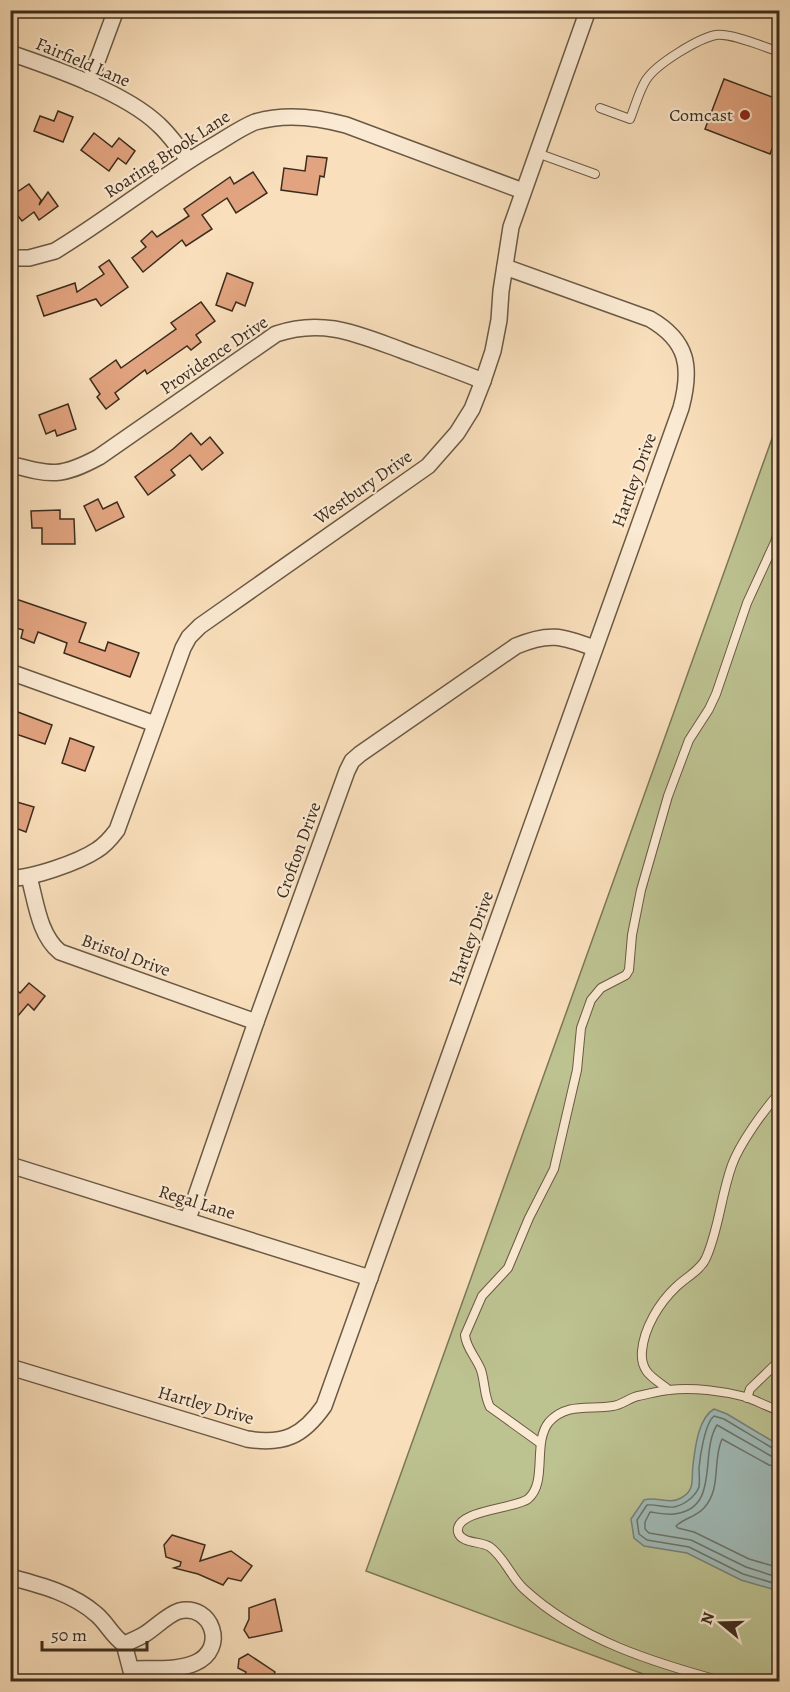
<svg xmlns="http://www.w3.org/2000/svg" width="790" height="1692" font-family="Alegreya,serif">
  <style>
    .green { fill: #bdc291; stroke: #7c7757; stroke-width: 1.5 }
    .water { fill: #a0bbb8; stroke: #78827a; stroke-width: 1.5 }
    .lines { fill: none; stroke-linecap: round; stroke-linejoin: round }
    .shore { stroke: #6e746a; stroke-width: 1.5 }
    .building { fill: #e2a480; stroke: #3c2c1d; stroke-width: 1.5 }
    .lane-casing { stroke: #6b5944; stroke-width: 10 }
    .street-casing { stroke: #6b5944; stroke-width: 18 }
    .lane { stroke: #fbead3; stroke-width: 8 }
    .street { stroke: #fbead3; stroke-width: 15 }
    .poi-dot { fill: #8f2418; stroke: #fbead3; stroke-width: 2 }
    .labels { text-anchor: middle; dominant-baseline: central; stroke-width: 4.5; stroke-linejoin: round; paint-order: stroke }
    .street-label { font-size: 18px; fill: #3c2c1d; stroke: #fbead3 }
    .poi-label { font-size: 18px; fill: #3c2c1d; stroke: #fbead3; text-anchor: end }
  </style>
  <rect width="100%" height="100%" fill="#f9dfbb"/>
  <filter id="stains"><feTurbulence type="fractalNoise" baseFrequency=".00333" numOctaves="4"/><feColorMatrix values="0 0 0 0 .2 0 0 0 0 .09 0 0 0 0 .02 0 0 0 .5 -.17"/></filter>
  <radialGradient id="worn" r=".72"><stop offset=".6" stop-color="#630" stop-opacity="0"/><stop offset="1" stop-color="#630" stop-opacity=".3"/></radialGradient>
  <path class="green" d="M779,419v1262h-117l-296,-110z"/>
  <path class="water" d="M714,1409l13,5 52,31v146l-38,-11 -54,-27 -43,-7 -10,-8 -3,-19 13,-19c12,-4 25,5 37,-2 15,-8 10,-19 12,-33 2,-16 5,-47 21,-56z"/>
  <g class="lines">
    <g class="shore">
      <path d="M780,1450l-6,-1 -50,-30 -10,-3c-9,7 -14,40 -15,52 0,6 1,13 0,19 -4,10 -15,18 -25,20 -9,1 -18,-3 -27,-2l-10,15 2,14 8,6 42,7 54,27 37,11"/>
      <path d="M780,1458l-9,-2 -54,-31c-18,28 4,84 -43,89 -8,1 -16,-1 -24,-2l-5,10v7l4,4 42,7 55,27 34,11"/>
      <path d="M780,1467l-11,-2 -47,-26c-10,22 0,49 -18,69 -8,9 -20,10 -28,18l2,2 16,4 55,27 31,9"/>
    </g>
  </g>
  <g class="building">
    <path d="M724,79l56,21v29l-10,25 -65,-25z"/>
    <path d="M58,111l15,6 -10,25 -29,-11 6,-15 14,5z"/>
    <path d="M94,133l18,14 7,-9 16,13 -9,13 -8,-6 -9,13 -28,-21z"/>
    <path d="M307,156l20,2 -3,19 -4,-1 -3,19 -36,-5 3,-22 21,3z"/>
    <path d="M253,172l14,21 -31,20 -9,-15 -25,17 10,14 -26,17 -4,-6 -39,32 -11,-14 14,-11 -5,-6 11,-10 5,6 32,-21 -5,-7 46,-32 4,7z"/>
    <path d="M29,184l12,16 -2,5 9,-13 10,14 -19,14 -5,-8 -12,9 -12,-15v-9z"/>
    <path d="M109,260l19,27 -27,19 -5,-7 -52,17 -7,-20 38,-13 2,9 27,-18 -5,-7z"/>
    <path d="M227,273l26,10 -8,23 -9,-4 -4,9 -16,-6z"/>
    <path d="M201,302l14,19 -19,14 5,7 -10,8 -4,-4 -40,28 -2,-4 -30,23 4,6 -13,10 -9,-12 3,-3 -10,-15 26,-19 5,8 55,-39 -5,-6z"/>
    <path d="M68,404l8,25 -19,7 -2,-6 -9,4 -7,-19z"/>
    <path d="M191,433l10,12 9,-8 13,16 -21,17 -12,-15 -19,15 4,5 -27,20 -13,-18 38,-28z"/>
    <path d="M98,499l5,10 14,-7 7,15 -28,14 -12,-25z"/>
    <path d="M60,510v9h14l1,25h-33v-16h-10l-1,-17z"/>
    <path d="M13,598l73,25 -7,19 26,9 3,-9 31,11 -9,24 -66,-24 3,-10 -29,-11 -4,11 -13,-5 2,-8 -13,-4v-22z"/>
    <path d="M10,709l42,16 -7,19 -35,-12z"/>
    <path d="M70,738l24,9 -9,24 -23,-8z"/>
    <path d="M10,800l24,7 -8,25 -16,-6z"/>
    <path d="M29,983l16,13 -11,14 -6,-6 -11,13 -7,-5v-18l5,-5 5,4z"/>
    <path d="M172,1535l33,10 -5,16 31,-10 21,15 -11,15 -13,-3 -5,7 -25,-11 -24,-6 6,-2 1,-4 -15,-5 -2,-12z"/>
    <path d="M275,1599l7,32 -33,7 -5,-8 5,-11v-11z"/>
    <path d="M248,1654l27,18 -5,10h-28l4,-10 -8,-4 1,-9z"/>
  </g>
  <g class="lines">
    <defs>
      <g id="lane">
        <path d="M600,108l30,11c5,-12 9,-28 16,-39 10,-16 53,-42 70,-45 16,-2 48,12 64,17"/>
        <path d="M537,153l58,21"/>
        <path d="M669,1390c-15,-12 -29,-17 -27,-39 2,-23 17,-48 34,-64 9,-9 25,-17 30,-29 13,-29 15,-63 26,-93 8,-22 32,-55 48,-73"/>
        <path d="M747,1398l3,-9 30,-29"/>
        <path d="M540,1443l-50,-36c-6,-11 -5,-25 -9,-37 -5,-13 -15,-22 -16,-35l17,-39 26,-28 21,-50 25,-49 23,-99 4,-42 10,-28 10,-12 25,-13 3,-5 3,-35 9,-45 27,-94 21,-56 20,-31 7,-15 31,-91 28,-61 5,-17"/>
        <path d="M725,1682c-70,-19 -146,-42 -201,-93 -13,-12 -20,-32 -34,-42 -8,-6 -29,-3 -32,-15 -4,-22 57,-23 70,-33 20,-17 4,-56 21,-77 18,-20 41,-12 64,-16 9,-1 16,-8 25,-10 10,-2 21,-5 31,-6 24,-3 54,1 77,7 11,4 22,10 34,14"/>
      </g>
      <g id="street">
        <path d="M10,53c44,15 116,40 149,72 11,10 20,24 30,35"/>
        <path d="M89,83l27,-73"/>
        <path d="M10,258h19l26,-7c53,-32 102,-72 156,-104 14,-8 29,-19 44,-25 30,-9 62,-5 91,3l177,66"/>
        <path d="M10,464c41,12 52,13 89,-7l177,-123c47,-16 81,0 125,16 27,10 55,20 82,31"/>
        <path d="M10,672l145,52"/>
        <path d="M29,877c7,25 10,58 31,75l196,70"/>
        <path d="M10,878c21,1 69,-16 87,-28 8,-5 14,-12 20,-20l66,-182 6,-11 11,-11 228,-160 29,-33 15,-24 11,-28 10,-30 6,-31 2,-29 10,-64 77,-217"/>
        <path d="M10,1165l360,113"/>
        <path d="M188,1219l68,-197 91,-251 5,-10 8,-7 156,-108c33,-14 46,-10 78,2"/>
        <path d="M10,1367l237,72c37,6 56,-3 77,-33l357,-998c11,-41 7,-67 -31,-89l-145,-52"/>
        <path d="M10,1577c30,8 62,16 86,37 11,9 16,22 28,30l10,38"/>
        <path d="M124,1644c7,-3 15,-6 21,-10 11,-7 22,-19 34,-23 33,-8 49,38 16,52 -18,8 -44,5 -64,6"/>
      </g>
    </defs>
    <use href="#lane" class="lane-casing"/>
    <use href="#street" class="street-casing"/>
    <use href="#lane" class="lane"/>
    <use href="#street" class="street"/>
  </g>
  <circle class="poi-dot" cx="745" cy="115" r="6"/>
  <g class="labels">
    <g class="street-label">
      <text transform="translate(83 62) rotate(23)">Fairfield Lane</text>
      <text transform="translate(167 154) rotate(-33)">Roaring Brook Lane</text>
      <text transform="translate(214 355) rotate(-34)">Providence Drive</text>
      <text transform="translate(634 480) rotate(-70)">Hartley Drive</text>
      <text transform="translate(363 487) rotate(-35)">Westbury Drive</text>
      <text transform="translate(298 850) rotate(-70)">Crofton Drive</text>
      <text transform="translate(471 938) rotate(-70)">Hartley Drive</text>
      <text transform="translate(126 955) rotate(20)">Bristol Drive</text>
      <text transform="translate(197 1202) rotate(17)">Regal Lane</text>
      <text transform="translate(206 1405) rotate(16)">Hartley Drive</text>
    </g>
    <g class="poi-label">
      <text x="733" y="115">Comcast</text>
    </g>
  </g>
  <rect width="790" height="1692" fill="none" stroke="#f9dfbb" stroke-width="36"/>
  <rect x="12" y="12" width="766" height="1668" fill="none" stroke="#3c2c1d" stroke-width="3"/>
  <rect x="18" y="18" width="754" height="1656" fill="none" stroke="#3c2c1d" stroke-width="1.5"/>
  <g transform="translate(721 1623) rotate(289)" stroke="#fbead3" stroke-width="4.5" paint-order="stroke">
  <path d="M0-4.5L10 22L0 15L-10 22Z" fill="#3c2c1d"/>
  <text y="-9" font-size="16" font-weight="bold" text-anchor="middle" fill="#3c2c1d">N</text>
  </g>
  <path d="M42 1641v9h105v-9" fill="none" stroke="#3c2c1d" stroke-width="3"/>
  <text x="51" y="1641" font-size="18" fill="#3c2c1d" stroke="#fbead3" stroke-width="4.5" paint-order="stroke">50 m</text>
  <rect width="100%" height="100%" filter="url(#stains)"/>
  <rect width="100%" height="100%" fill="url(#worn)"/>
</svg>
